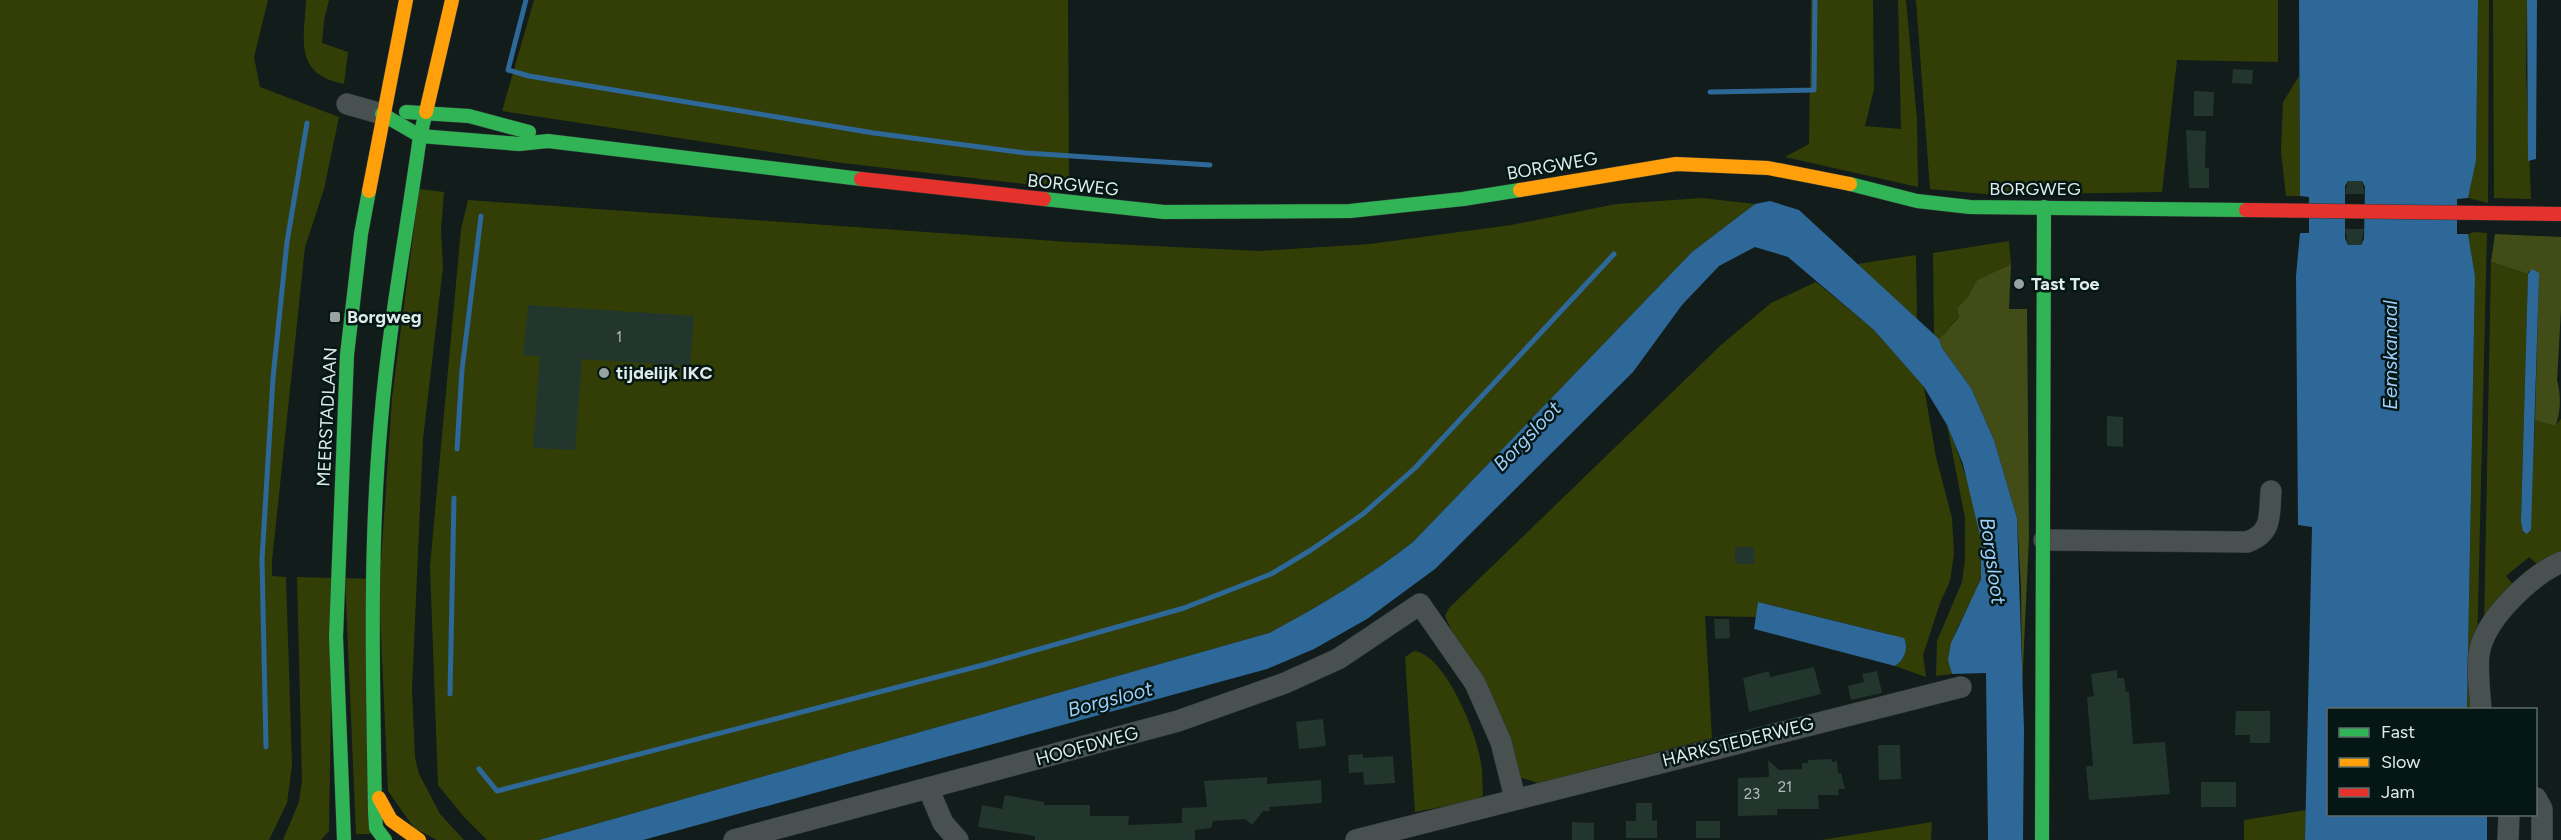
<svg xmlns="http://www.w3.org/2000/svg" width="2561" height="840" font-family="Figtree,sans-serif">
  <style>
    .green { fill: #333e07 }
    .forest { fill: #414c16 }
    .water { fill: #2d6899; fill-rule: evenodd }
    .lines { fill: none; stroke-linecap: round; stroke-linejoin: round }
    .stream { stroke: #2d6899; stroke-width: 5 }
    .building { fill: #22362d }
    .street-casing { stroke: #303736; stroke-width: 22 }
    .fast-casing { stroke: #303736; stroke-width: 15 }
    .slow-casing { stroke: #303736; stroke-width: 15 }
    .jam-casing { stroke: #303736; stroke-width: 15 }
    .street { stroke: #48514f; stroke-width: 21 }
    .fast { stroke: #30b455; stroke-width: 14 }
    .slow { stroke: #ff9f0a; stroke-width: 14 }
    .jam { stroke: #e5322d; stroke-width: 14 }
    .poi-dot { fill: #97a3a1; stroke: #051714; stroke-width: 2 }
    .labels { text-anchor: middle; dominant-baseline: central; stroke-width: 5; stroke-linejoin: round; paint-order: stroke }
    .number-label { font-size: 15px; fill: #b0beba }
    .street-label { font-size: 18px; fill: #dfebe9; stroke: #051714 }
    .poi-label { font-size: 18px; font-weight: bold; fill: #dfebe9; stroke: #051714; text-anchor: start }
    .water-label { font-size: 20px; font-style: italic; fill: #9ecefd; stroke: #051714 }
  </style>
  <rect width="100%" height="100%" fill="#121c1a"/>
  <g class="green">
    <path d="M0,0h268l-14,57 6,30 79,30 -15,72 -19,58 -33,314v15l14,1 6,188 -5,38 -18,37h-269z"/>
    <path d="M306,0h23l-5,20 -2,23 26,9 -4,32c-50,-10 -40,-43 -38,-84z"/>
    <path d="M534,0h534l1,189 -227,-26 -340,-52z"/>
    <path d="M1811,0h62l1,89 -9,37 36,3 -3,-129h8l11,120 1,67 -133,-30 24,-13z"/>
    <path d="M1916,0h362v62l-101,-2 -15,132 -167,3 -65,-6z"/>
    <path d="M2478,0h11l-1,203 -20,-5 8,-37z"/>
    <path d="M2493,0h34l-1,70 5,129 -37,-1z"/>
    <path d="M2299,76l1,120h-14l-5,-45 2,-49z"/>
    <path d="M419,189l25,3 -3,37 2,38 -20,172 -11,250 3,69 4,16 21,40 24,26h-27l-23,-12 -26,-37 -9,-200 13,-193z"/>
    <path d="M1702,198l53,6 -63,48 -279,290c-45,35 -93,64 -144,91l-730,207h-52l-23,-23 -26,-32 -8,-219 31,-337 7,-29 601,42 190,9 111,-7 141,-19 105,-21z"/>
    <path d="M2474,232l13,1 -10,417 -3,59 -7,1 8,-434 -7,-42z"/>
    <path d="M2009,241l2,23 -34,16 -10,18 -10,10 2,8 -20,23 -5,-4 -1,-82z"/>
    <path d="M1916,255l1,64 -60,-55z"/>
    <path d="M2491,262l37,12 -7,247 9,12 5,-113 20,6 6,-7v133l-23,13 -9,-8 -23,19 8,10 -30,43z"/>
    <path d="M1816,282l58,48 50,57 12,70 16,61 2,36 -4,27 -10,22 -17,52 3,22 -31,-11c9,-5 11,-13 11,-24l-17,-8 -131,-32 -2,15 -51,-1 7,122 -174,45 -19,-6 -74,-161 4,-8 272,-263 50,-42z"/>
    <path d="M1947,425c15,36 44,117 33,155 -10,32 -38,58 -28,94l-16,2 1,-35 25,-59 3,-22v-42z"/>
    <path d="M297,577l36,1 -4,253 -8,9h-38l16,-38 3,-22z"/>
    <path d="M345,578l24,1 1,255h-14z"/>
    <path d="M1414,651c32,4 63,83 67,112 2,11 1,22 2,33l-16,6 -52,10 -10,-155z"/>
    <path d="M2306,810l-1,30h-61v-20z"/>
    <path d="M1932,822l-1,18h-110z"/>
  </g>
  <g class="forest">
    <path d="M2495,234l66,3v73l-4,71c4,10 4,35 -2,45l-20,-6 4,-147 -10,-2 -1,3 -37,-12z"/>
    <path d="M2011,264l-2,45h18l2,228 -7,151 -1,-102 -4,-68 -23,-78 -23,-52 -29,-40 -3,-9 20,-22 -2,-9 10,-10 10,-18z"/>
  </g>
  <g class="water">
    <path d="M2299,0h179l-2,161 -8,37 -11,1v35h11l7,42 -8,433 -139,1v104l159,1v25h-182l7,-313 -14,-2 -2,-249 4,-43h9v-36l-9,-1zM2348,181h14l3,6 -1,52 -3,6h-13l-3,-7v-52z"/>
    <path d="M2527,0h10l-1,159 -8,2z"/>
    <path d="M1770,201l29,9 140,129 3,9 29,40 23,52 23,78 7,211 -1,111h-35l-2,-167 -34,1 -4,-14 3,-17 30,-64v-39l-18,-76 -16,-39 -23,-38 -50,-57 -86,-73 -33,-10 -36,19 -37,39 -49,67 -198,197 -68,50 -53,30 -47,20 -624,171h-104l730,-207c51,-27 99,-56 144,-91l279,-290 63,-48z"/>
    <path d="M2532,269l7,4v5l-8,252 -4,4 -4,-3 -2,-10 7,-247z"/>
    <path d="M1758,602l146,36c5,10 0,23 -9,28l-141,-37z"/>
  </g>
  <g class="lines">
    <g class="stream">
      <path d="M526,0l-18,70 21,6 345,57 152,20 184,12"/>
      <path d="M1710,92l104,-2 1,-90"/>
      <path d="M457,449l5,-79 19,-154"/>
      <path d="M450,694l4,-196"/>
      <path d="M266,747l-4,-187 11,-182 14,-136 20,-119"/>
      <path d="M479,769l18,22 486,-126 201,-57 87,-34 40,-24 52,-36 52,-46 199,-214"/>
    </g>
  </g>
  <g class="building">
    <path d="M2233,69l20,1 -1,14 -20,-1z"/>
    <path d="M2194,91l20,1 -1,24h-19z"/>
    <path d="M2186,130l20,1 -1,37h4v20h-20z"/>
    <path d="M2348,181h14l3,13h-20z"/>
    <path d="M2345,229h19l-3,16h-13z"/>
    <path d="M528,305l166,11 -4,50 -108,-7 -7,91 -42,-2 7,-92 -17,-1z"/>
    <path d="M2107,416l16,1v30l-16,-1z"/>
    <rect x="1735" y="547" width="19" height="17"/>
    <path d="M1714,619h15l1,19 -15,1z"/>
    <path d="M1814,667l7,27 -72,18 -6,-34 26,-7 1,6z"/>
    <path d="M2117,670v8h7l2,14h3l4,52 32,-2 5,52 -81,6 -3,-34h7l-6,-69 7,-1 -3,-22z"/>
    <path d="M1877,671l5,22 -31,7 -3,-14 16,-4 -2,-8z"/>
    <path d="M2236,711h34v32h-20v-8h-15z"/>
    <path d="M1323,719l3,27 -27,3 -3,-27z"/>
    <path d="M1878,745h22l1,34 -22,1z"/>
    <path d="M1363,754v4l30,-2 2,27 -31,2 -1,-13 -14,1 -1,-18z"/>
    <path d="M1831,759l1,3 5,-1 1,12h3l4,16h-7l1,6h-21l1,14h-42v6l-39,1v-38l31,-1 -1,-17 11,10 23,-1v-6h6v-3z"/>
    <path d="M1267,777v7l54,-4 1,23 -53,4 1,4h-7l-11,14 -7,-6 -32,2 -2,7 -16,2v10h-160v-4l-57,-9 4,-22 20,4 3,-14 39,7v3h46v11h39l-1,9 54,-2v-15l25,-1 -3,-26z"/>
    <rect x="2201" y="782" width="35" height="25"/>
    <path d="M1636,803h16v18l5,-1v18h-31v-17h10z"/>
    <rect x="1696" y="821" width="24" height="17"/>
    <path d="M1572,822l22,1v17h-22z"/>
  </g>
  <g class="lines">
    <defs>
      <g id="street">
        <path d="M347,104l35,10"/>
        <path d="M2044,540l203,2c26,-9 22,-27 24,-51"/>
        <path d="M2481,710c-1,-17 -5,-46 -1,-61 8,-33 52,-74 81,-87"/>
        <path d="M929,790l14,33 15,17"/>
        <path d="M2536,798l6,11v31"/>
        <path d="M734,840l444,-119 107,-38 53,-24 82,-55 55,79 26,59 14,56"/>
        <path d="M1356,840l605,-153"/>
        <path d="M2508,840l1,-26"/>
      </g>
      <g id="fast">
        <path d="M406,112l63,4 60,16"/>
        <path d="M382,114l38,22 99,8 29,-3 313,38"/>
        <path d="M1850,184l67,17 53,6 276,3"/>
        <path d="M1044,199l120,13 186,-1 113,-12 57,-9"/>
        <path d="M344,840l-8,-203 11,-282 14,-121 8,-43"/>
        <path d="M385,840l-9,-12 -1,-16c-2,-131 -6,-261 6,-392 8,-95 26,-190 39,-284l6,-24"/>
        <path d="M2042,840l2,-633"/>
      </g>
      <g id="slow">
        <path d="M426,112l26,-112"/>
        <path d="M1520,190l156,-26 92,4 82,16"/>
        <path d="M369,191l37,-191"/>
        <path d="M379,798l12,22 28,20"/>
      </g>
      <g id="jam">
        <path d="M861,179l183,20"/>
        <path d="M2246,210l315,4"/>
      </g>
    </defs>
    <use href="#street" class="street-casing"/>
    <use href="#fast" class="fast-casing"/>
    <use href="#slow" class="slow-casing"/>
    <use href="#jam" class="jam-casing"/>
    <use href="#street" class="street"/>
    <use href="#fast" class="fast"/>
    <use href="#slow" class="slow"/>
    <use href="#jam" class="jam"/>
  </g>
  <g class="poi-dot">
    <circle cx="2019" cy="284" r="6"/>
    <rect x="329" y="311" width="12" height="12" rx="3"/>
    <circle cx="604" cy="373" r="6"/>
  </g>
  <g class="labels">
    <g class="number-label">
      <text x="619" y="337">1</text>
      <text x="1785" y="787">21</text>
      <text x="1752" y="794">23</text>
    </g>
    <g class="street-label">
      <text transform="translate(1552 166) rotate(-10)">BORGWEG</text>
      <text transform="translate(1073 185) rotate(6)">BORGWEG</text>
      <text x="2035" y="189">BORGWEG</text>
      <text transform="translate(327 417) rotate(-87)">MEERSTADLAAN</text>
      <text transform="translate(1738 742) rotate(-14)">HARKSTEDERWEG</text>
      <text transform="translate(1087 746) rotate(-15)">HOOFDWEG</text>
    </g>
    <g class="poi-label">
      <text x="2031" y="284">Tast Toe</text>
      <text x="347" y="317">Borgweg</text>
      <text x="616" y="373">tijdelijk IKC</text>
    </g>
    <g class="water-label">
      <text transform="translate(2390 355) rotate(-90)">Eemskanaal</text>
      <text transform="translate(1527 436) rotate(-46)">Borgsloot</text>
      <text transform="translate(1993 561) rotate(82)">Borgsloot</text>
      <text transform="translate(1110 699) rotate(-15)">Borgsloot</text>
    </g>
  </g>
  <rect x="2327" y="708" width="210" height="108" fill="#051714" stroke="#5c6c69" stroke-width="1.5"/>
  <rect x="2339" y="728" width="30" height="9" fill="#30b455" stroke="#5c6c69" stroke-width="1.5"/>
  <text x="2381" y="738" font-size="18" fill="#dfebe9">Fast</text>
  <rect x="2339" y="758" width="30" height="9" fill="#ff9f0a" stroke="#5c6c69" stroke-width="1.5"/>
  <text x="2381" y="768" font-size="18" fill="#dfebe9">Slow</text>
  <rect x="2339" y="788" width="30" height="9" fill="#e5322d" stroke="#5c6c69" stroke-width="1.5"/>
  <text x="2381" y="798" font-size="18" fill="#dfebe9">Jam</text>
</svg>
